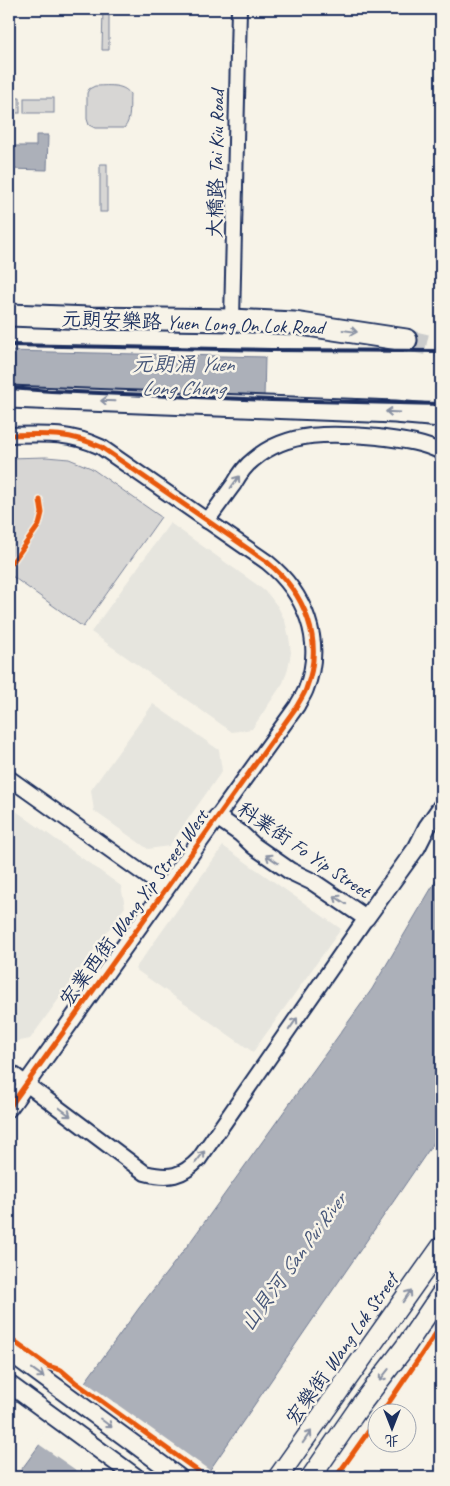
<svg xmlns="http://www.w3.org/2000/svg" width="450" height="1486" font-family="Caveat,'LXGW WenKai TC',sans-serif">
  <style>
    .built { fill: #e6e5de }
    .green { fill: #d7d6d4; stroke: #798299 }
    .water { fill: #acb0b9; stroke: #727c95 }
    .pier { fill: #f7f3e8 }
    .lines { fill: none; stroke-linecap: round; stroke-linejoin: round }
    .primary-tunnel { stroke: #cbcccc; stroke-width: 21; stroke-dasharray: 21 11; stroke-linecap: butt }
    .minor-casing { stroke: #1b2f5e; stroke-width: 18 }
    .tertiary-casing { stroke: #1b2f5e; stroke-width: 20 }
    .secondary-casing { stroke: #1b2f5e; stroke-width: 22 }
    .primary-casing { stroke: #1b2f5e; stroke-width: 25 }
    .minor { stroke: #f7f3e8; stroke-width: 14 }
    .tertiary { stroke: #f7f3e8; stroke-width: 16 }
    .secondary { stroke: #f7f3e8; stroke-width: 19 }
    .primary { stroke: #f7f3e8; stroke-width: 21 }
    .rail { stroke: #1b2f5e; stroke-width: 4 }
    .cycleway-casing { stroke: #f7f3e8; stroke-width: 8 }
    .cycleway { stroke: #e8590c; stroke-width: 5 }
    .oneway { stroke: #8991a3 }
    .labels { text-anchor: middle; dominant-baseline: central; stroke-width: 5; stroke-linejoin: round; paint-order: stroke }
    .street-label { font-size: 20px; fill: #1b2f5e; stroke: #f7f3e8 }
    .water-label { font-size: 21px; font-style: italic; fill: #465679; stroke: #f7f3e8 }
  </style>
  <rect width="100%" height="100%" fill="#f7f3e8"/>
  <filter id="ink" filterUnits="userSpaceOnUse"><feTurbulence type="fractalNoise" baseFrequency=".02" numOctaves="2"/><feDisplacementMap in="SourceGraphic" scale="10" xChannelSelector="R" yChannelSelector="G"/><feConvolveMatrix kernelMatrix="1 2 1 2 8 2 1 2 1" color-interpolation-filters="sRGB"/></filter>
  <g filter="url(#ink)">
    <g class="built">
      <path d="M170,523l86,61 12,10 10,13 7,14 4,16 2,16 -3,15 -5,15 -31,46 -20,3 -141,-100z"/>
      <path d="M153,704l66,46 3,21 -53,75 -21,3 -54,-38 -3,-21z"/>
      <path d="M9,806l112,80 4,21 -95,132 -20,4z"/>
      <path d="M223,846l118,83 -88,123 -118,-83z"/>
    </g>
    <g class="green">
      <path d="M103,9h6v41h-7z"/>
      <path d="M95,86c11,0 28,-3 35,8 -1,11 2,26 -6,34h-29l-6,-3 -2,-6v-26l2,-4z"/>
      <rect x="9" y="98" width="11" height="15"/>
      <rect x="24" y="98" width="30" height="15"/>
      <rect x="100" y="164" width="7" height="48"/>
      <path d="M46,457l23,2 22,9 70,49 -78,110 -74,-53v-116z"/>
    </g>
    <g class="water">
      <path d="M36,135h12l-1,35 -38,-1v-23h27z"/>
      <path d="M9,351l256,6 -1,41 -255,-11z"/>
      <path d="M441,872v260l-236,345h-189l123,-169 49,-63 184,-256z"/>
    </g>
    <path class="pier" d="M83,1380l129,92 -4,5h-122l-49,-34z"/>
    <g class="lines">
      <path class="primary-tunnel" d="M406,340l35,8"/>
      <defs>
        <g id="minor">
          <path d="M232,320l7,-311"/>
          <path d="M9,435c35,-1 59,-3 92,12l166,115c38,31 58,79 39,127 -2,6 -6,11 -9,17l-80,111"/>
          <path d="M207,521c9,-12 18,-25 27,-37 5,-9 11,-18 19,-24 34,-30 82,-27 125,-23 21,3 44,5 63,15"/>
          <path d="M9,778l156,111"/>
          <path d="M9,1071l136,102c24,6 37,4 54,-14l167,-241"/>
        </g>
        <g id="tertiary">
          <path d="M9,1108l208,-291 23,16 14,13 36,25 23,11 53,36 51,-71 10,-20 14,-20"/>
          <path d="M9,1352l170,125"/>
          <path d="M9,1384l127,93"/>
        </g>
        <g id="secondary">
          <path d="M278,1477l163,-230"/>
          <path d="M311,1477l51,-74 43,-56 36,-53"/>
        </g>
        <g id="primary">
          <path d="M9,315l81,3 142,2 62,3 112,17"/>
          <path d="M9,397l386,15 46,4"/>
        </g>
      </defs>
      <use href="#minor" class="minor-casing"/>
      <use href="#tertiary" class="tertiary-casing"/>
      <use href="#secondary" class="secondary-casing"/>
      <use href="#primary" class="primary-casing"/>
      <use href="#minor" class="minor"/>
      <use href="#tertiary" class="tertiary"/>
      <use href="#secondary" class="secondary"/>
      <use href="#primary" class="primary"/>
      <g class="rail">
        <path d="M9,345l262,5 170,1"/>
        <path d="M9,388l42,3 220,9 170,4"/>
      </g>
      <defs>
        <g id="cycleway">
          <path d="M9,435c35,-1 59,-3 92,12l166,115c38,31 58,79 39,127 -2,6 -6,11 -9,17l-288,402"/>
          <path d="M9,567l30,-42 3,-12 -2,-13"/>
          <path d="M9,1338l39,28 13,4 14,12 131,95"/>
          <path d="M381,1414l60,-88"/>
          <path d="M336,1477l42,-59"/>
        </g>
      </defs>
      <use href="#cycleway" class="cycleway-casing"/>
      <use href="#cycleway" class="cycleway"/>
    </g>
    <defs><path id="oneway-shaft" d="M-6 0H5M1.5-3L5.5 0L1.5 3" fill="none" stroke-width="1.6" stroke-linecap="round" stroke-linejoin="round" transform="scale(1.25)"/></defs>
    <g class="oneway">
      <use href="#oneway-shaft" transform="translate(350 331) rotate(8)"/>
      <use href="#oneway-shaft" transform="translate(108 401) rotate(-178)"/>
      <use href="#oneway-shaft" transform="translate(393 412) rotate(-177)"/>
      <use href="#oneway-shaft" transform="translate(235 482) rotate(-54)"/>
      <use href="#oneway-shaft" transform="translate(272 859) rotate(-146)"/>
      <use href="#oneway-shaft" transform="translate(340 900) rotate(-146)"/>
      <use href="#oneway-shaft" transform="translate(293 1024) rotate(-55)"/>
      <use href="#oneway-shaft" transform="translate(65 1112) rotate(37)"/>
      <use href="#oneway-shaft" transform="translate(200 1157) rotate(-52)"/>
      <use href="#oneway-shaft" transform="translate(407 1296) rotate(-55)"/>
      <use href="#oneway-shaft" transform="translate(38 1373) rotate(36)"/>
      <use href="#oneway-shaft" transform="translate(384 1375) rotate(128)"/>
      <use href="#oneway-shaft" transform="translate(106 1423) rotate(37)"/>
      <use href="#oneway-shaft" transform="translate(307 1437) rotate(-55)"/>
    </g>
  </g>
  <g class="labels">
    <g class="street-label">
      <text transform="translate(216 164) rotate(-89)">大橋路 Tai Kiu Road</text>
      <text transform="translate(193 323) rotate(2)">元朗安樂路 Yuen Long On Lok Road</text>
      <text transform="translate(304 850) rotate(34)">科業街 Fo Yip Street</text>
      <text transform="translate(134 908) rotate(-54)">宏業西街 Wang Yip Street West</text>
      <text transform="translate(342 1349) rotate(-55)">宏樂街 Wang Lok Street</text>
    </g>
    <g class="water-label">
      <text x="183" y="364">元朗涌 Yuen<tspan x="183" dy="24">Long Chung</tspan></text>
      <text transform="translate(293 1262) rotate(-54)">山貝河 San Pui River</text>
    </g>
  </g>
  <rect width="450" height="1486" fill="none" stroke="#f7f3e8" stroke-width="30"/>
  <rect x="15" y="15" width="420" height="1456" fill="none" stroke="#1b2f5e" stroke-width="2" filter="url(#ink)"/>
  <g transform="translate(392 1428) rotate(180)"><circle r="24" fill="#f7f3e8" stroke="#9fa5b1"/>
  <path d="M0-4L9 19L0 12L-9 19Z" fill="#1b2f5e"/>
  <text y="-8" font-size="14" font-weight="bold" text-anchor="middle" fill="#1b2f5e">北</text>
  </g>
</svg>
